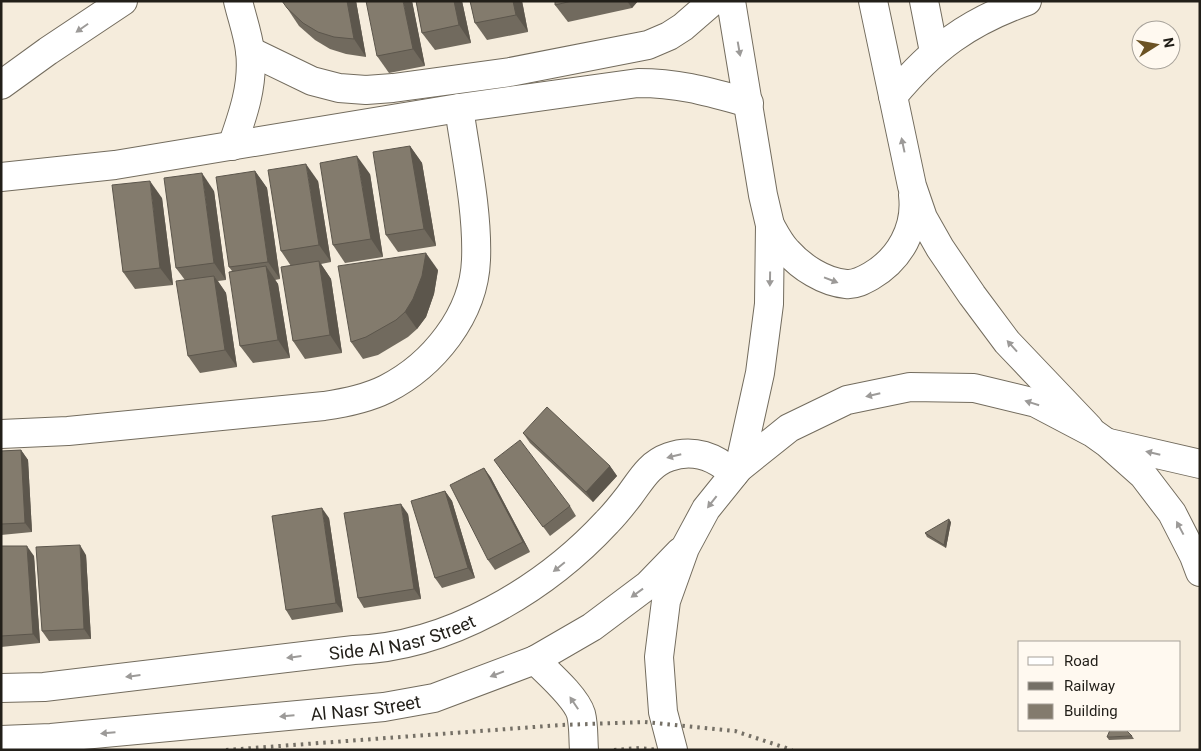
<svg xmlns="http://www.w3.org/2000/svg" width="1201" height="751" font-family="Roboto,sans-serif">
  <style>
    .lines { fill: none; stroke-linecap: round; stroke-linejoin: round }
    .minor-casing { stroke: #736c5e; stroke-width: 30 }
    .major-casing { stroke: #736c5e; stroke-width: 30 }
    .minor { stroke: #fff; stroke-width: 28 }
    .major { stroke: #fff; stroke-width: 28 }
    .rail { stroke: #757066; stroke-width: 4; stroke-dasharray: 2.5 5; stroke-linecap: butt }
    .wall { fill: #716a5e }
    .shaded-wall { fill: #5c564c }
    .building { fill: #837b6d; stroke: #5c564c }
    .oneway { fill: #9c9a98 }
    .labels { text-anchor: middle; dominant-baseline: central; stroke-width: 4; stroke-linejoin: round; paint-order: stroke }
    .street-label { font-size: 18px; fill: #221f19; stroke: #fff9f0 }
  </style>
  <rect width="100%" height="100%" fill="#f5ecdc"/>
  <g class="lines">
    <defs>
      <g id="minor">
        <path d="M731,1l32,194 7,30 -1,79 -9,69 -21,95"/>
        <path d="M873,1l39,185 11,32 17,30 32,47 35,47 82,86"/>
        <path d="M924,1l10,51"/>
        <path d="M250,51l62,30 27,7 27,2 27,-2 117,-16 138,-27 21,-9 14,-9 30,-26"/>
        <path d="M1,85l47,-34 75,-50"/>
        <path d="M893,96c40,-48 75,-74 134,-95"/>
        <path d="M232,146c11,-31 22,-62 18,-95 -2,-17 -8,-33 -12,-50"/>
        <path d="M1,177l114,-12 344,-57 179,-25c42,0 71,9 111,20"/>
        <path d="M770,225c5,9 10,19 17,26 14,16 37,31 59,33 9,1 18,-4 25,-8 29,-17 46,-48 42,-81"/>
        <path d="M1,434l67,-3 256,-25c21,-3 42,-7 62,-17 47,-24 88,-74 90,-129 2,-47 -10,-104 -17,-152"/>
        <path id="s1" d="M1,688l43,-1 310,-37c94,-3 190,-60 253,-128 8,-8 15,-17 22,-26 12,-16 20,-32 40,-39 24,-9 47,0 65,17"/>
      </g>
      <g id="major">
        <path d="M1109,443l91,21"/>
        <path d="M535,660c13,13 41,37 46,54 3,12 2,24 3,36"/>
        <path id="s2" d="M1,740l50,-2 333,-31 50,-9 101,-38 57,-33 56,-42 32,-33"/>
        <path d="M673,750l-10,-38 -4,-55 7,-56 19,-53 21,-39 33,-41 50,-40 58,-28 63,-13 64,1 62,15 57,30 14,10 36,32 29,38 22,43 6,16"/>
      </g>
    </defs>
    <use href="#minor" class="minor-casing"/>
    <use href="#major" class="major-casing"/>
    <use href="#minor" class="minor"/>
    <use href="#major" class="major"/>
    <g class="rail">
      <path d="M226,750l335,-25 83,-3 91,9 57,19"/>
      <path d="M614,750l25,-2 20,2"/>
    </g>
  </g>
  <g class="wall">
    <path d="M356,1l10,56 -20,-3 -16,-5 -15,-9 -16,-14 -12,-18z"/>
    <path d="M412,1l13,65 -36,7 -12,-17z"/>
    <path d="M416,1h46l9,42 -36,7 -13,-17z"/>
    <path d="M470,1h52l6,31 -41,8 -12,-17z"/>
    <path d="M555,1h83l-6,7 -64,14 -13,-17z"/>
    <path d="M410,146l12,17 14,83 -38,6 -12,-17z"/>
    <path d="M255,171l12,17 13,91 -5,1 3,4 12,74 -37,5 -13,-17 -8,-75 -3,-4z"/>
    <path d="M370,174l13,83 -38,6 -12,-18z"/>
    <path d="M318,181l13,81 -10,2 10,15 11,74 -37,6 -12,-18 -2,-75 -10,-15z"/>
    <path d="M214,191l12,89 -8,1 8,12 11,74 -37,6 -12,-17 -3,-76 -9,-12z"/>
    <path d="M162,198l11,87 -38,4 -12,-17z"/>
    <path d="M438,270l-4,24 -8,23 -9,12 -9,8 -30,18 -15,4 -12,-17z"/>
    <path d="M523,433l87,33 7,10 -24,26 -63,-59z"/>
    <path d="M21,450l7,10 4,72 -31,3v-84z"/>
    <path d="M484,468l7,10 39,74 -35,18 -7,-10z"/>
    <path d="M501,470l69,36 6,10 -26,20z"/>
    <path d="M445,491l7,10 23,77 -33,10 -7,-10z"/>
    <path d="M408,514l13,85 -57,9 -6,-10z"/>
    <path d="M329,518l14,94 -51,8 -6,-10z"/>
    <path d="M951,522l-5,26 -19,-11 -2,-4z"/>
    <path d="M1,546l33,10 6,87 -39,4z"/>
    <path d="M86,555l5,84 -42,2 -7,-10z"/>
    <path d="M1132,736l2,3 -25,1 -2,-3z"/>
  </g>
  <g class="shaded-wall">
    <path d="M347,1h9l10,56 -12,-18z"/>
    <path d="M403,1h9l13,65 -12,-17z"/>
    <path d="M454,1h8l9,42 -12,-18z"/>
    <path d="M513,1h9l6,31 -12,-17z"/>
    <path d="M627,1h11l-6,7z"/>
    <path d="M410,146l12,17 14,83 -12,-17z"/>
    <path d="M357,156l13,18 13,83 -12,-18z"/>
    <path d="M306,164l12,17 13,81 -12,-17z"/>
    <path d="M255,171l12,17 13,91 -12,-17z"/>
    <path d="M202,173l12,18 12,89 -12,-17z"/>
    <path d="M150,181l12,17 11,87 -13,-17z"/>
    <path d="M426,253l12,17 -4,24 -8,23 -9,12 -12,-17z"/>
    <path d="M319,261l12,18 11,74 -12,-18z"/>
    <path d="M266,266l12,18 12,74 -12,-18z"/>
    <path d="M214,276l12,17 11,74 -12,-17z"/>
    <path d="M21,450l7,10 4,72 -7,-9z"/>
    <path d="M610,466l7,10 -24,26 -7,-10z"/>
    <path d="M484,468l7,10 39,74 -7,-10z"/>
    <path d="M445,491l7,10 23,77 -7,-10z"/>
    <path d="M401,504l7,10 13,85 -7,-10z"/>
    <path d="M322,508l7,10 14,94 -7,-9z"/>
    <path d="M949,519l2,3 -5,26 -2,-3z"/>
    <path d="M80,545l6,10 5,84 -7,-10z"/>
    <path d="M27,546l7,10 6,87 -7,-9z"/>
  </g>
  <g class="building">
    <path d="M282,1h65l7,38 -20,-2 -16,-5 -15,-9 -16,-15z"/>
    <path d="M366,1h37l10,48 -36,7z"/>
    <path d="M416,1h38l5,24 -37,8z"/>
    <path d="M470,1h43l3,14 -41,8z"/>
    <path d="M555,1h17l-17,4z"/>
    <path d="M410,146l14,83 -38,6 -13,-83z"/>
    <path d="M357,156l14,83 -38,6 -13,-82z"/>
    <path d="M306,164l13,81 -38,6 -13,-81z"/>
    <path d="M255,171l13,91 -39,5 -13,-90z"/>
    <path d="M202,173l12,90 -38,5 -12,-90z"/>
    <path d="M150,181l10,87 -37,4 -11,-87z"/>
    <path d="M426,253l-4,23 -9,23 -8,13 -9,8 -30,17 -15,5 -13,-76z"/>
    <path d="M319,261l11,74 -37,6 -12,-74z"/>
    <path d="M266,266l12,74 -38,6 -11,-74z"/>
    <path d="M214,276l11,74 -37,6 -12,-75z"/>
    <path d="M547,407l63,59 -24,26 -63,-59z"/>
    <path d="M520,440l50,66 -27,21 -49,-67z"/>
    <path d="M21,450l4,73 -24,1v-73z"/>
    <path d="M484,468l39,74 -35,18 -38,-75z"/>
    <path d="M445,491l23,77 -33,10 -24,-77z"/>
    <path d="M401,504l13,85 -56,9 -14,-85z"/>
    <path d="M322,508l14,95 -50,7 -14,-94z"/>
    <path d="M949,519l-5,26 -19,-12z"/>
    <path d="M80,545l4,84 -42,2 -6,-84z"/>
    <path d="M1,546h26l6,88 -32,2z"/>
    <path d="M1110,730h16l6,6 -25,1z"/>
  </g>
  <defs><path id="oneway-solid" d="M-6-.8H1V-3.2L6.5 0L1 3.2V.8H-6Z" transform="scale(1.25)"/></defs>
  <g class="oneway">
    <use href="#oneway-solid" transform="translate(82 28) rotate(145)"/>
    <use href="#oneway-solid" transform="translate(739 49) rotate(80)"/>
    <use href="#oneway-solid" transform="translate(903 145) rotate(-102)"/>
    <use href="#oneway-solid" transform="translate(770 279) rotate(91)"/>
    <use href="#oneway-solid" transform="translate(831 280) rotate(21)"/>
    <use href="#oneway-solid" transform="translate(1012 346) rotate(-132)"/>
    <use href="#oneway-solid" transform="translate(873 395) rotate(167)"/>
    <use href="#oneway-solid" transform="translate(1032 403) rotate(-162)"/>
    <use href="#oneway-solid" transform="translate(1153 453) rotate(-167)"/>
    <use href="#oneway-solid" transform="translate(674 456) rotate(166)"/>
    <use href="#oneway-solid" transform="translate(712 502) rotate(128)"/>
    <use href="#oneway-solid" transform="translate(1180 528) rotate(-118)"/>
    <use href="#oneway-solid" transform="translate(559 567) rotate(141)"/>
    <use href="#oneway-solid" transform="translate(637 593) rotate(144)"/>
    <use href="#oneway-solid" transform="translate(294 657) rotate(173)"/>
    <use href="#oneway-solid" transform="translate(497 674) rotate(159)"/>
    <use href="#oneway-solid" transform="translate(133 676) rotate(173)"/>
    <use href="#oneway-solid" transform="translate(574 703) rotate(-124)"/>
    <use href="#oneway-solid" transform="translate(287 716) rotate(175)"/>
    <use href="#oneway-solid" transform="translate(108 733) rotate(175)"/>
  </g>
  <g class="labels">
    <g class="street-label">
      <text stroke="none"><textPath href="#s1" startOffset="405">Side Al Nasr Street</textPath></text>
      <text stroke="none"><textPath href="#s2" startOffset="366">Al Nasr Street</textPath></text>
    </g>
  </g>
  <rect width="1201" height="751" fill="none" stroke="#221f19" stroke-width="5"/>
  <rect x="1018" y="641" width="162" height="90" fill="#fff9f0" stroke="#a7a29a"/>
  <rect x="1028" y="657" width="25" height="8" fill="#ffffff" stroke="#a7a29a"/>
  <text x="1064" y="666" font-size="15" fill="#221f19">Road</text>
  <rect x="1028" y="682" width="25" height="8" fill="#757066" stroke="#a7a29a"/>
  <text x="1064" y="691" font-size="15" fill="#221f19">Railway</text>
  <rect x="1028" y="704" width="25" height="15" fill="#837b6d" stroke="#a7a29a"/>
  <text x="1064" y="716" font-size="15" fill="#221f19">Building</text>
  <g transform="translate(1156 45) rotate(79)"><circle r="24" fill="#fff9f0" stroke="#a7a29a"/>
  <path d="M0-4L9 19L0 12L-9 19Z" fill="#6b5223"/>
  <text y="-8" font-size="14" font-weight="bold" text-anchor="middle" fill="#221f19">N</text>
  </g>
</svg>
